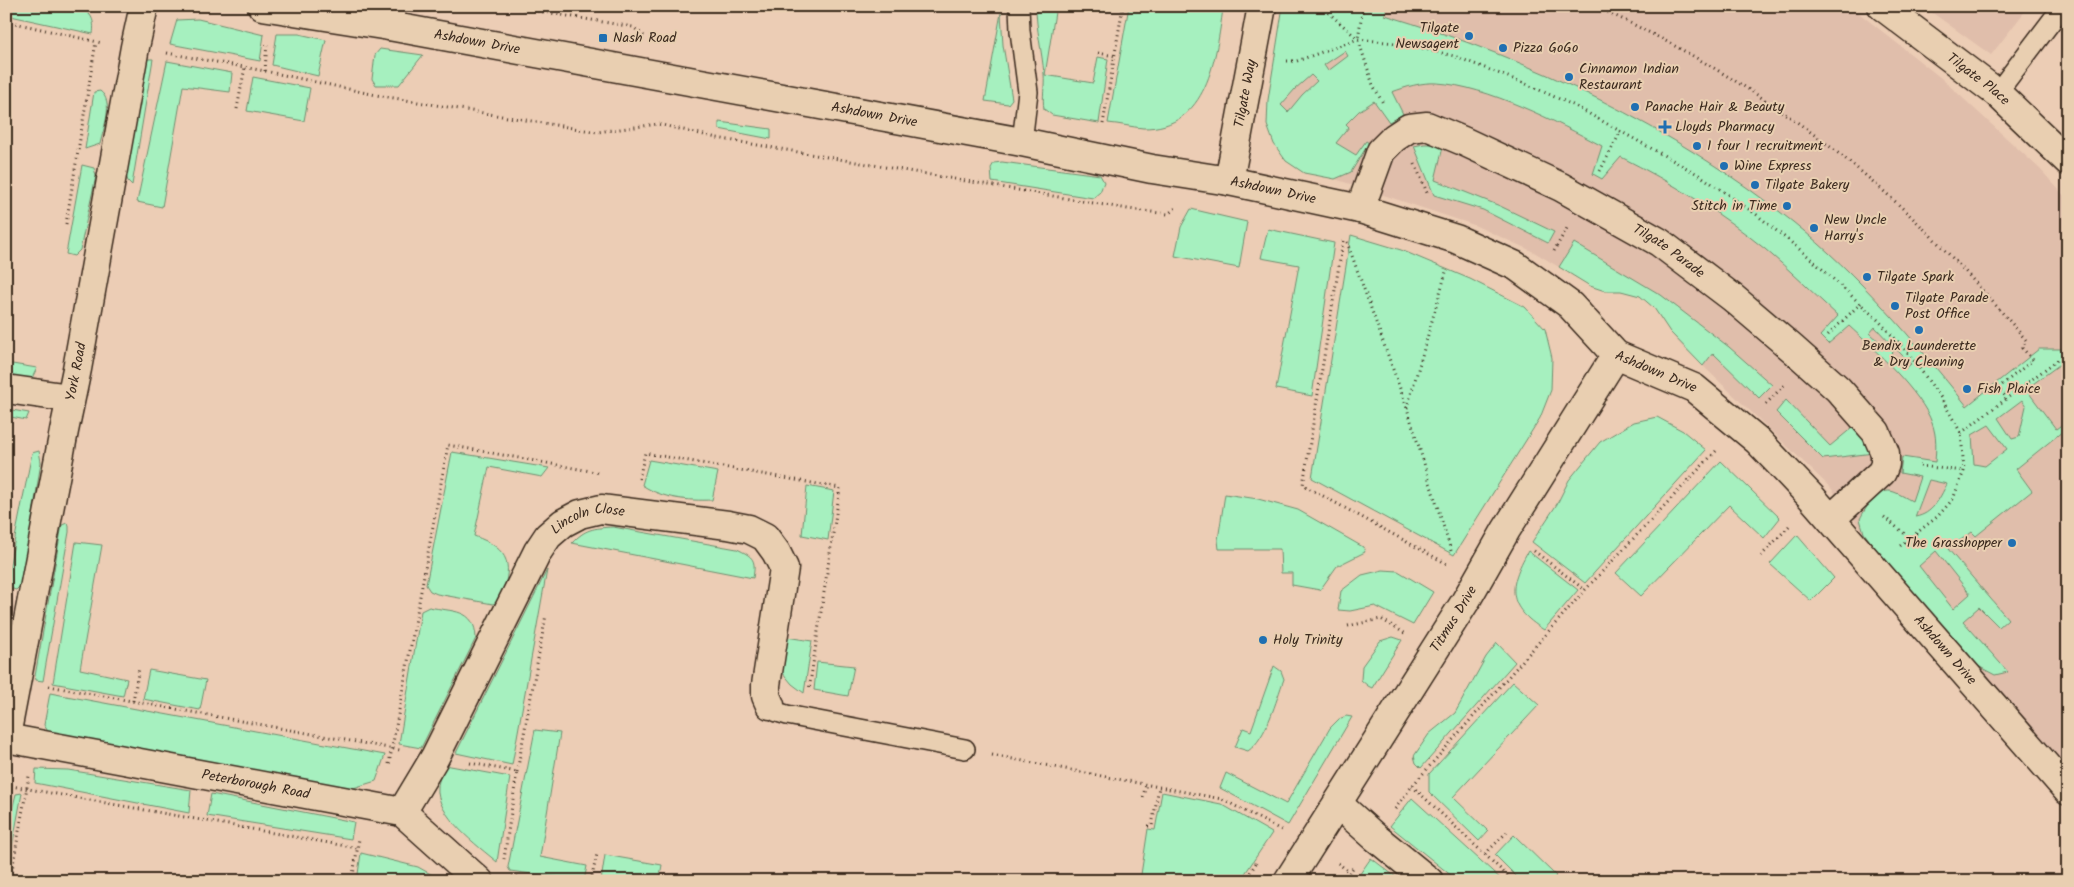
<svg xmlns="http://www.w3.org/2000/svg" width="2074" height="887" font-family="Kalam,sans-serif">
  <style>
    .built { fill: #e0beab }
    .green { fill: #a6f0bf; stroke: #708d6e; fill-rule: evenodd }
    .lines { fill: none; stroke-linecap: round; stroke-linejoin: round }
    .service-casing { stroke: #3b2a1e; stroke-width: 22 }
    .minor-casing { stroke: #3b2a1e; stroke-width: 31 }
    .tertiary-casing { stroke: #3b2a1e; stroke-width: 31 }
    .path { stroke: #3b2a1e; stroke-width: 3; stroke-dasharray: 1 4; stroke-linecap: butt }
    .service { stroke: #e9cfb1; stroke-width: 19 }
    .minor { stroke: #e9cfb1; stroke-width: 28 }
    .tertiary { stroke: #e9cfb1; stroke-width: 28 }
    .poi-dot { fill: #1f6fb2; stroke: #e9cfb1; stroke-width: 2 }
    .labels { text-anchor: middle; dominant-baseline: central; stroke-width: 4; stroke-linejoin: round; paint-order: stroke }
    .poi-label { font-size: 14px; fill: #3b2a1e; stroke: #e9cfb1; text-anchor: start }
    .street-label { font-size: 14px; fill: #3b2a1e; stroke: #e9cfb1 }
  </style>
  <rect width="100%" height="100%" fill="#eccdb5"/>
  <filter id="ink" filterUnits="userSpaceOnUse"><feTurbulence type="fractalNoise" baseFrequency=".02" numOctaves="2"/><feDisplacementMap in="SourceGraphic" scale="10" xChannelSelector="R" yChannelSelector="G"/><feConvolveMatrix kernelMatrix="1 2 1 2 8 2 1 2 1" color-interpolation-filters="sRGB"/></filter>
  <g filter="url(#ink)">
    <g class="built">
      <path d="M1283,6h567l91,72 99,91 28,31v569l-90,-103 -34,-33 -61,-74 -52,-71 -150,-143 -11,-13 -16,-24 -14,-12 -19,-5h-16l-15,-5 -56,-34 -60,-27 -139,-46 -31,-6 -18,-12 -12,-17 -7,-19 1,-25z"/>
      <path d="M1923,6h106l-38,49z"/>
    </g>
    <g class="green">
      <path d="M6,6c20,0 71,-6 84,9 4,5 4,13 3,19l-87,-19z"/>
      <path d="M1036,6h20l-11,69 48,8 5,-26 10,2 -9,64 -47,-8 -8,-6c-2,-12 1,-23 0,-35 -2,-23 -8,-45 -8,-68z"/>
      <path d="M1129,6h79l15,3c-7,48 -15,120 -80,119 -11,-1 -23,-4 -35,-5z"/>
      <path d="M1283,6h104l-2,9c147,44 288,112 408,207 66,53 121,118 174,184l72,-57h23l6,-5v24l-5,-6 -37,27 30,40 12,-9v7l-52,42 16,22 -56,45 -4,-4 -24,17 60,70 -9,8 -20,-20 -16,14 45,51 -13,3 -17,-9 -34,-33 -61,-74 -19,-26 -4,-14c6,-12 18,-33 34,-27 6,2 12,6 18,9l8,-24 -20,-4 2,-16 33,5c1,-14 2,-25 -3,-39 -10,-30 -59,-75 -83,-97l-21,18 -8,-8 18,-20c-24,-22 -48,-46 -73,-67 -44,-36 -94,-67 -144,-92l-19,22 -9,-5 9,-28c-45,-24 -115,-60 -165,-63 -16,-1 -31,4 -45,9l11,22 -14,8 -15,-21 -15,10 -13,13 3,3 -13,16 20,12 10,-14 3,2 -18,29 -16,7 -31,-6 -18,-12 -12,-17 -7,-19 1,-25zM1345,51l3,5 -20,15 -4,-6zM1311,75l6,6 -15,14 -14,17 -7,-7 14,-16zM1875,327l16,17 -4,5 -17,-16zM1896,349l15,15 -6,5 -14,-15zM2022,400l4,6 -7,31 -7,2 -14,-21zM1989,425l18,24 -22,17 -11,-2 -2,-29zM1929,480l18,4c-8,15 -14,30 -32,33zM1936,551l34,43 -17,15 -34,-43z"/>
      <path d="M1001,13l2,32 9,54 -4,5 -23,-3z"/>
      <path d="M198,19l66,16 -4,26 -90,-17 7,-24z"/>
      <path d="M277,34h22l27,6 -8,36 -46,-11z"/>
      <path d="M380,49l43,6 -24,30h-23l-4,-6 3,-24z"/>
      <path d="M145,59h8l-21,126 -4,-4 -3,-8z"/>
      <path d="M167,61l65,12 -2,19 -47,-6 -21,121 -25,-5z"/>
      <path d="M253,77l57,11 -6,33 -57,-10z"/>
      <path d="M100,91c15,11 3,38 0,53l-15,5 9,-57z"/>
      <path d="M719,122l52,7v10l-52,-10z"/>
      <path d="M1424,144h10l9,3 -8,33 65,26 54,26 -6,11 -65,-33 -49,-15 -20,-49z"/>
      <path d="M1002,162l98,13 4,7 -4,10 -7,6 -101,-16 -1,-14 3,-5z"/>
      <path d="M82,165l12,3 2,8 -16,74 -6,6 -8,-2z"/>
      <path d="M1191,209l56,13 -8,46 -64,-12 6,-29z"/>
      <path d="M1268,229l66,14 -22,153 -36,-7 23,-124 -38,-7z"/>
      <path d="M1351,235l50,15 69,29 55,28 20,22 7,29 -1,32 -11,28 -86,137 -142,-77z"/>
      <path d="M1574,243l87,52 68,52 43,38 -13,13 -46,-45 -10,13 -33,-34 -16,-24 -14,-12 -19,-5h-16l-15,-5 -31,-19z"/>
      <path d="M6,363l31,5 -6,12 -25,-1z"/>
      <path d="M1786,400l44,46 29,-24 15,31 -51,6 -47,-47z"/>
      <path d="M6,409l23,4 -3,7 -20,-4z"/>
      <path d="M1657,417l26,14 23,19 -121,133 -53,-41 25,-38 12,-24 31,-38 34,-20z"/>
      <path d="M39,451l2,11 -19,122 -6,6 -10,-3v-4l26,-130z"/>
      <path d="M452,452l97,16 -7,9 -53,-10 -15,69c37,13 40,30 25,65l-6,3 -56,-10 -7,-3 -4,-6z"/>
      <path d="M649,460l69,12 -6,28c-24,1 -49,-1 -70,-15z"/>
      <path d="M1721,461l59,57 -16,20 -35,-33 -88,91 -25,-23z"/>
      <path d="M807,486l27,5 -6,49 -26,-5z"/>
      <path d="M1225,494l33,5 40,11 65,37 2,5 -28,14 -17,24 -28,-5v-12h-11l-1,-24h-61l-1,-9z"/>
      <path d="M67,523l2,3v6l-26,149 -7,-1 -1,-4 27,-151z"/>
      <path d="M613,527l124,22c17,8 19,11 16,29l-181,-35c13,-14 21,-15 41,-16z"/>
      <path d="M1797,535l37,43 -23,23 -41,-37z"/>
      <path d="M76,542l26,3 -22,124 47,10 -4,17 -70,-13z"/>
      <path d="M1528,551l50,39 -34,40c-38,-24 -36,-43 -16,-79z"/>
      <path d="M547,570l-35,195 -56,-12z"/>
      <path d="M1383,570l15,1 35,21 -20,33 -38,-19 -25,5 -12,-1 3,-19 21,-16z"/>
      <path d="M429,607c23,5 46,1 47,31l-55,110 -22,-4 22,-133z"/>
      <path d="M6,618l6,1 3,8 -9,39z"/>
      <path d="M786,637l26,4 -8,52 -12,-9 -10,-12z"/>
      <path d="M1393,637l9,3 -30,48 -4,-2 -7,-6 1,-14 18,-25z"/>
      <path d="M1497,643l18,19 -94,106 -5,-5 -2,-7 15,-22 26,-21 31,-56z"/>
      <path d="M817,662l37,4 -6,30 -34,-6z"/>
      <path d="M1274,666l7,5 3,8c-8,21 -17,59 -36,72l-13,-4 8,-19 8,3z"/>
      <path d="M149,670l57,10 -6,30 -57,-11z"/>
      <path d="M1513,682l26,23 -86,92 35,34 -9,10 -50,-49v-18z"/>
      <path d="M50,693l335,62 -9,26 -26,8 -301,-56 -5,-8z"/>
      <path d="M1346,716l6,1 -64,108 -68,-37 6,-15 60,31 44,-76 9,-9z"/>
      <path d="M535,730l25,3 -20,124 47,9 -3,15 -74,-10 -2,-4z"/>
      <path d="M445,765l65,12 -13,85c-19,-16 -62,-47 -59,-75 0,-7 5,-15 7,-22z"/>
      <path d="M36,769l32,1 123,20 -2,23 -154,-30z"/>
      <path d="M1162,792l59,12 51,29 -32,48h-100l8,-52 7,1z"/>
      <path d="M22,793l-14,76h-2v-35l10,-40z"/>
      <path d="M211,794l143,28 -3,17 -144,-23z"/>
      <path d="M1412,798l91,83h-45l-68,-55z"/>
      <path d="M1514,835l42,41 -5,5h-30l-26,-26z"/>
      <path d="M361,853l57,14 25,14h-86z"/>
      <path d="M605,855l57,10 -3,16h-58z"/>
      <path d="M1371,858l30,23h-46z"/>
    </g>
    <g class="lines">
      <defs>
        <g id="service">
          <path d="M1019,6l1,25 8,61 -6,50"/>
          <path d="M1997,93l66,-87"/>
          <path d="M770,705l7,7 10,3 178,34"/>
        </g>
        <g id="minor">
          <path id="s1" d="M1882,6l115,87 71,68"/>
          <path d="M389,26l3,-20"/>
          <path id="s2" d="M1360,209l21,-58 13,-13 15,-10 18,-2 36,15 98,46 98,55 74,56 60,51 45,40 38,43 9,21v11l-3,8 -51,47"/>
          <path d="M6,389l64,9"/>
          <path id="s3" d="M6,736l58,-305 13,-62 58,-322 9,-41"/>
          <path id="s4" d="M6,738l396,74 77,69"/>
          <path d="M1338,804l37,33 54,44"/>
          <path id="s5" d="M402,812l33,-55 103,-206 10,-15 15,-13 17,-9 21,-5 127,16 21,4 16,8 11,15 8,16 -18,117v11l4,9"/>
          <path id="s6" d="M1288,881l177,-279 41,-72 110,-175"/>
        </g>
        <g id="tertiary">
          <path id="s7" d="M262,6l127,20 633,116 130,27 77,12 131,28 96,30 60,27 54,39 46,50 78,33 64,53 55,58 255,292"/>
          <path id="s8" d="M1229,181l33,-175"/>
        </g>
      </defs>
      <use href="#service" class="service-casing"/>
      <use href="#minor" class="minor-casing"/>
      <use href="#tertiary" class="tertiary-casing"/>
      <g class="path">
        <path d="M508,6l125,21 11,9"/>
        <path d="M1321,6l37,33"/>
        <path d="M1363,6l-5,33 15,46 11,20"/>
        <path d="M1594,6c100,45 194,103 277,174 57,49 107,104 155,160l-4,8 11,12 -35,28 9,10"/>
        <path d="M6,21l96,22"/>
        <path d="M167,53l98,18 111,24 221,37 61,-8 59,14 411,71 40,5 9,-7"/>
        <path d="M1098,53l17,3"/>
        <path d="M1287,61h10l61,-22 46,5 50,12 72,28 49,22 126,70 56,39 52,42 69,63 31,34 32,44 20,35 3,38 -11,28 -16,18 -37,29"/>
        <path d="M265,71l2,-29"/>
        <path d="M237,109l8,-42"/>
        <path d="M1103,124l20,-118"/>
        <path d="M1415,164l13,31"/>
        <path d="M1600,171l21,-40"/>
        <path d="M66,224l30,-182"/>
        <path d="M1343,241l-40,244 146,80"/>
        <path d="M1347,242l60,166 45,146"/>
        <path d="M1554,251l13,-23"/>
        <path d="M1828,335l33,-32"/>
        <path d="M1766,404l18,-19"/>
        <path d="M1407,408l39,-136"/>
        <path d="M1961,433l107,-81"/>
        <path d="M1920,466l44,5"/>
        <path d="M639,479l6,-26 195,35 -31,202"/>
        <path d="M1884,517l26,21"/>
        <path d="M1534,551l51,39"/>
        <path d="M1761,556l30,-32"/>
        <path d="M1348,626l33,-7 25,15"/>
        <path d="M49,686l351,64"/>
        <path d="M133,701l6,-33"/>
        <path d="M992,755l230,44 59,31"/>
        <path d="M470,763l47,9 -13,87"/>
        <path d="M389,764l59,-319 153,28"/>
        <path d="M517,772l29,-157"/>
        <path d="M6,785l351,63"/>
        <path d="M1412,786l101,95"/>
        <path d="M1143,797l3,-13"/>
        <path d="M1395,809l17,-23 173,-196 131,-139"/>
        <path d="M1148,826h4l7,-39"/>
        <path d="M1485,854l24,-24"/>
        <path d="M1338,863l11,9"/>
        <path d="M512,877l21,4"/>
        <path d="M10,881l19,-105"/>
        <path d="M352,881l7,-42"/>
        <path d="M591,881l6,-27"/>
        <path d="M1245,881l11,-18"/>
        <path d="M1343,881l12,-16"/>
      </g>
      <use href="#service" class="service"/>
      <use href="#minor" class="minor"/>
      <use href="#tertiary" class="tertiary"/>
    </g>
  </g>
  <g class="poi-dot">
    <circle cx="1469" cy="36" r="5"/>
    <rect x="598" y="33" width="10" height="10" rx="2.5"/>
    <circle cx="1503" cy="48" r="5"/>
    <circle cx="1569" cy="77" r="5"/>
    <circle cx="1635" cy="107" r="5"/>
    <path d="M1662.5 119.5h5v5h5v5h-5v5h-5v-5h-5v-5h5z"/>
    <circle cx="1697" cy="146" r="5"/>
    <circle cx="1724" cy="166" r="5"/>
    <circle cx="1755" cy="185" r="5"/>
    <circle cx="1787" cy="206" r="5"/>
    <circle cx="1814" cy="228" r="5"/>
    <circle cx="1867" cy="277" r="5"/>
    <circle cx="1895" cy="306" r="5"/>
    <circle cx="1919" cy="330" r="5"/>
    <circle cx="1967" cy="389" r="5"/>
    <circle cx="2012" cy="543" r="5"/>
    <circle cx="1263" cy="640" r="5"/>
  </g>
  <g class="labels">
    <g class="poi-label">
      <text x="1459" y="28" text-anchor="end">Tilgate<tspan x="1459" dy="16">Newsagent</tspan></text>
      <text x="613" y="38">Nash Road</text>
      <text x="1513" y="48">Pizza GoGo</text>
      <text x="1579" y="69">Cinnamon Indian<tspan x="1579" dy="16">Restaurant</tspan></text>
      <text x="1645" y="107">Panache Hair &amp; Beauty</text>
      <text x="1675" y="127">Lloyds Pharmacy</text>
      <text x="1707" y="146">1 four 1 recruitment</text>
      <text x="1734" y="166">Wine Express</text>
      <text x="1765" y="185">Tilgate Bakery</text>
      <text x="1777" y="206" text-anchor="end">Stitch in Time</text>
      <text x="1824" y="220">New Uncle<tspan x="1824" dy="16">Harry's</tspan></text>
      <text x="1877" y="277">Tilgate Spark</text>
      <text x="1905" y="298">Tilgate Parade<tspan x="1905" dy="16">Post Office</tspan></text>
      <text x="1919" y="346" text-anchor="middle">Bendix Launderette<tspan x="1919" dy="16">&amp; Dry Cleaning</tspan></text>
      <text x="1977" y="389">Fish Plaice</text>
      <text x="2002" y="543" text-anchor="end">The Grasshopper</text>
      <text x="1273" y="640">Holy Trinity</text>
    </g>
    <g class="street-label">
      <text stroke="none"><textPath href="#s7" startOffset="218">Ashdown Drive</textPath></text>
      <text stroke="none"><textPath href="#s1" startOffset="121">Tilgate Place</textPath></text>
      <text stroke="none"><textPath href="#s8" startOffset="89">Tilgate Way</textPath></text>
      <text stroke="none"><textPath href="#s7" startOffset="622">Ashdown Drive</textPath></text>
      <text stroke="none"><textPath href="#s7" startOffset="1028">Ashdown Drive</textPath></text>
      <text stroke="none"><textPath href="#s2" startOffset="389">Tilgate Parade</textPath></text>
      <text stroke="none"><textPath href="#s3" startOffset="371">York Road</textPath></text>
      <text stroke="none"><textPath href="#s7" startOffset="1461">Ashdown Drive</textPath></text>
      <text stroke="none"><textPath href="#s5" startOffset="358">Lincoln Close</textPath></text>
      <text stroke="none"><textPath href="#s6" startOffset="310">Titmus Drive</textPath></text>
      <text stroke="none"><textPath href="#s7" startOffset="1866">Ashdown Drive</textPath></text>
      <text stroke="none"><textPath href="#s4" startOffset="254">Peterborough Road</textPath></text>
    </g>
  </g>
  <rect width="2074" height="887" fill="none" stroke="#e9cfb1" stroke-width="25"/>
  <rect x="12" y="12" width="2049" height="862" fill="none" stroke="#3b2a1e" stroke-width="2" filter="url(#ink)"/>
</svg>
